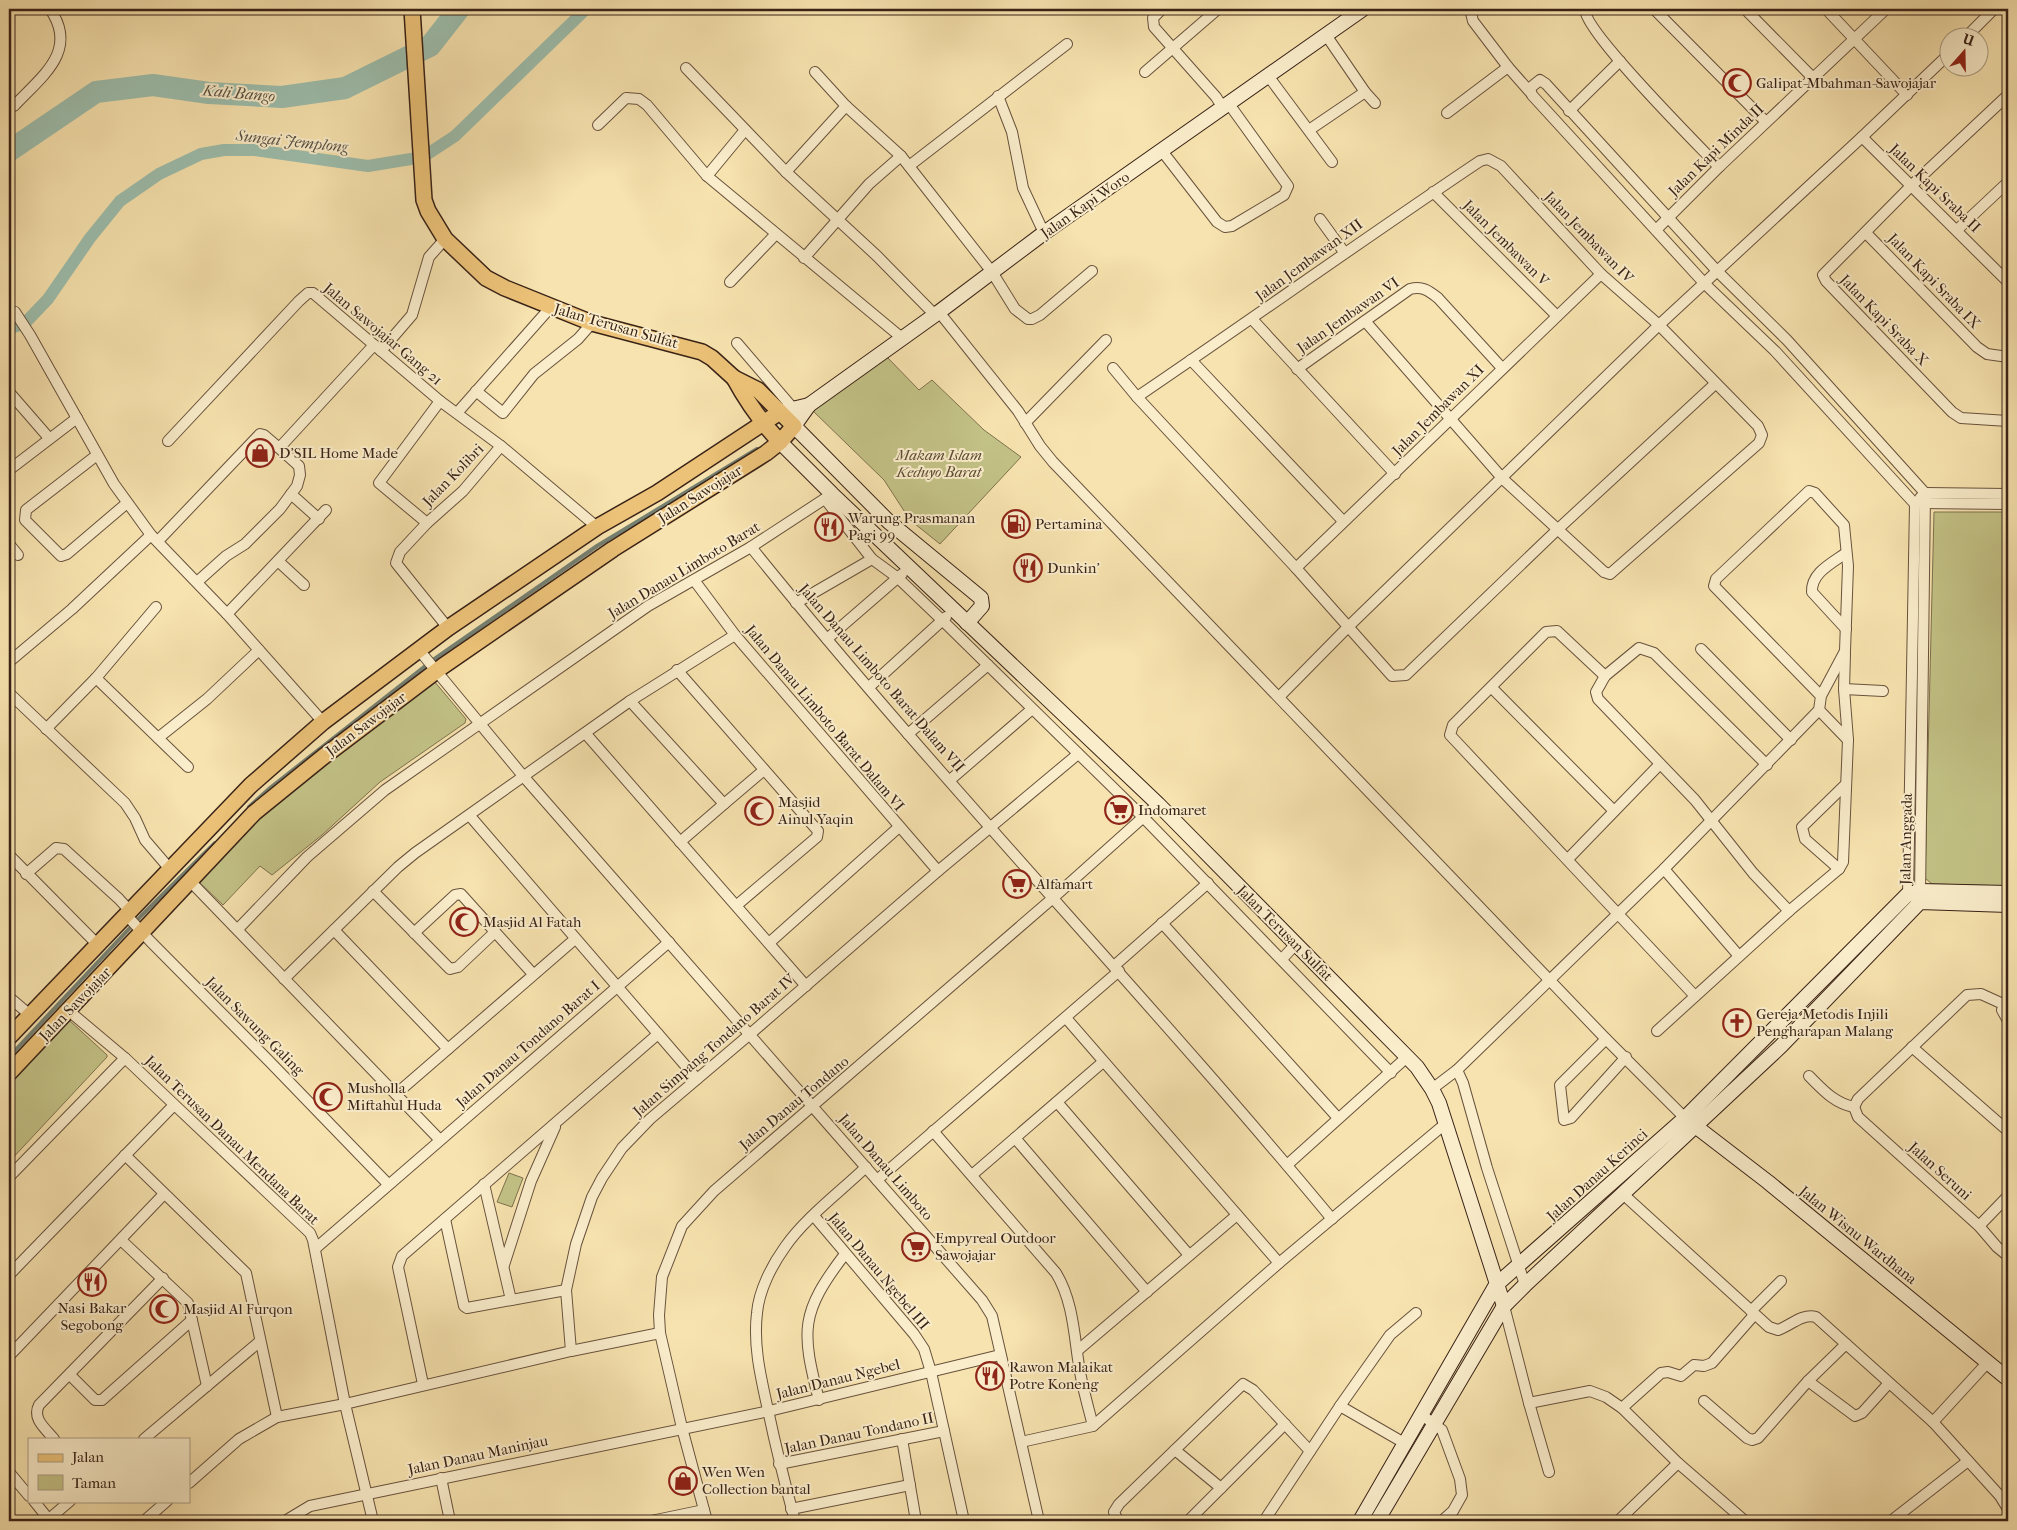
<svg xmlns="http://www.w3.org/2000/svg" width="2017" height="1530" font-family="'IM FELL French Canon',serif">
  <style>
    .green { fill: #c3c286; stroke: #7e724e }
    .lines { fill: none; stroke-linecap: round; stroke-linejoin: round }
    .stream { stroke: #758071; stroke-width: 4 }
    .canal { stroke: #9dbead; stroke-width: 12 }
    .river { stroke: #9dbead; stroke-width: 22 }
    .street-casing { stroke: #68523d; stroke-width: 12 }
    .secondary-casing { stroke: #392217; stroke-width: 16 }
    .primary-casing { stroke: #392217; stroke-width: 18 }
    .street { stroke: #faedcb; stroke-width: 10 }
    .secondary { stroke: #faedcb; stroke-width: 14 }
    .primary { stroke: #ecc278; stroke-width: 15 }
    .labels { text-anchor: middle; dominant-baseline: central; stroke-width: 4; stroke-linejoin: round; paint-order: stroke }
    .poi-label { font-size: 15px; fill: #392217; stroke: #faedcb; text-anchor: start }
    .street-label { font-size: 15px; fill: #392217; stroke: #faedcb }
    .park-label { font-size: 15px; font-style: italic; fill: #5c4a33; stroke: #faedcb }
    .water-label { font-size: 16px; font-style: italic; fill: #575144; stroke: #faedcb }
  </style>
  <rect width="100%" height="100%" fill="#f7e3af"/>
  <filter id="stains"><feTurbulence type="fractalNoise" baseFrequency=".004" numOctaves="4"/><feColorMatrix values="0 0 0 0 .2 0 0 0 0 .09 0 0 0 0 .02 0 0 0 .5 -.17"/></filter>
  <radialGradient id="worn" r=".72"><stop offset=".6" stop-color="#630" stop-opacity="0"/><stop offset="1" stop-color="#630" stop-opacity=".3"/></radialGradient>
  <g class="green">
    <path d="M886,356l33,34 13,-10 52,50 37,27 -81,87 -30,-24 -26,-40 -72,-70z"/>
    <path d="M1934,512h74v374l-76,-2 -7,-6z"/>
    <path d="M434,681l32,38 -1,4 -85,59 -58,53 -50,40 -12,-9 -37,39 -26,-25 47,-50 50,-42z"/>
    <path d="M69,1020l38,35v2l-98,105v-79z"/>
    <path d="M509,1173l14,5 -11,29 -15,-5z"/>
  </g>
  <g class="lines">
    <g class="stream">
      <path d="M249,807l21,-19 163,-128 164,-114 160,-97"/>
      <path d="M9,1057l133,-142 73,-72"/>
    </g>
    <g class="canal">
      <path d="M814,9h12"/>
      <path d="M9,329l16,-6 23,-24 42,-61 30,-37 39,-27 42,-20 23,-4h30l114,16 55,-9 32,-21 131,-127"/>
    </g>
    <path class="river" d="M9,151l87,-59 57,-7 56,8 73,4 63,-9 85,-42 29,-37"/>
    <defs>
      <g id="street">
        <path d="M1162,9l-9,9 1,9 62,70 7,11"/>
        <path d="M1585,9c-2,21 113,136 134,158"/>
        <path d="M1654,9l112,113"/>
        <path d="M1745,9l68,69"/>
        <path d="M1826,9l81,86"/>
        <path d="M1965,38l29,-29"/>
        <path d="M1508,67l22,25"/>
        <path d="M686,68l100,104 91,84 58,59"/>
        <path d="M815,72l31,34 55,50 91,116 23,37 13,10h4l8,-4 52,-44"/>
        <path d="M1145,72l73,-63"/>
        <path d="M1269,77l63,85"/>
        <path d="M1365,92l10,11"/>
        <path d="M2008,95l-97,91 -88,89 3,6 126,131 9,6 47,3"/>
        <path d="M998,96l14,36 11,56 21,45"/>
        <path d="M9,100l5,6c28,-30 65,-55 36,-97"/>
        <path d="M1569,111l51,-50"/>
        <path d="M1447,113l61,-46 -35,-46 -3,-12"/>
        <path d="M598,125l28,-27 13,1 8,6 60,71 195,162"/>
        <path d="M1309,130l56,-38 -39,-57"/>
        <path d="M1862,137l146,145"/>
        <path d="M1162,151l55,71 8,5 7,-1 52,-31 4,-9 -59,-82"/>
        <path d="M909,166l158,-122"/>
        <path d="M786,172l60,-66"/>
        <path d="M707,176l38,-46"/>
        <path d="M1433,192l124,124"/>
        <path d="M1320,219l24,33"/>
        <path d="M1656,230l63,-63 167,-158"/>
        <path d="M1957,230l51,-48"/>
        <path d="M1866,233l111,114 10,7 21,3"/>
        <path d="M804,258l65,-74 32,-28"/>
        <path d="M730,282l45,-47"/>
        <path d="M939,312l79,99 22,35 13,16 553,577 79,79"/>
        <path d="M9,315l6,-3 15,23 84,149 37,51 76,79 96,108"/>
        <path d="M1252,319l143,155"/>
        <path d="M737,343l60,70"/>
        <path d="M381,351l31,-36 17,-58 16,-18"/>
        <path d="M1191,360l152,161"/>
        <path d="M1113,368l24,29 159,171 96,108 14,-1 151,-145 158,-146"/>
        <path d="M1297,369l113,-80c12,-3 18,1 28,9l64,70"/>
        <path d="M476,391l27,22 31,-39 44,-35 14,-16"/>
        <path d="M9,392l40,46"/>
        <path d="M1137,397c115,-78 228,-159 343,-236l8,-2 13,7 100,108 58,51 99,101 4,9 -3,8 -149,131 -6,-2 -101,-93 -138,-158"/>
        <path d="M440,401l-61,82 48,40 36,-32 38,-45"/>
        <path d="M457,413l93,-105"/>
        <path d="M1025,423l81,-83"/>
        <path d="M168,441l131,-140 9,-8h5l127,108 61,45 96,81"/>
        <path d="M97,455l-71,55 -1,10 36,36 6,-2 60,-51"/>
        <path d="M9,470l68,-52"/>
        <path d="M291,494l28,25"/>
        <path d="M1920,498l5,-5 83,1"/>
        <path d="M825,499l47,60 26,19 45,43 200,196 248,256"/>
        <path d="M1921,503l87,1"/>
        <path d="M1915,504l-140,-153 -70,-67 -173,-189 -2,-7 10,-8 6,4 171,187 70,69 138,153 -5,403"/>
        <path d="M427,523l-27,29 -4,11 52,65"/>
        <path d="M158,541l102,-107 4,1 14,12 4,-2 92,-100"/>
        <path d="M9,544l9,11"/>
        <path d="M751,547c186,231 392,444 581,672"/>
        <path d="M278,561l26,24"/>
        <path d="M1296,568l305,-294"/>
        <path d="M694,580l41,55 203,236"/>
        <path d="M197,582l29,-26 19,-12 35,-35 17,-23 3,-11 -1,-9 -21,-19"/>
        <path d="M796,603l76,-44"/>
        <path d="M227,614l99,-104"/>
        <path d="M1846,629l-34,-37c-1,-19 20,-29 34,-39"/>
        <path d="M827,639l75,-65"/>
        <path d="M1701,649l90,91"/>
        <path d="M419,650l105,127 458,523 10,16 47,205"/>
        <path d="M9,662l63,-53 79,-74"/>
        <path d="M677,670l141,161 -1,6 -80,68"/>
        <path d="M1605,676l-48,-45 -11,1 -93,93 -3,10 245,261"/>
        <path d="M96,678l92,89"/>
        <path d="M869,687l77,-70"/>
        <path d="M1492,688l122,123"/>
        <path d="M1844,689l39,2"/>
        <path d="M9,693l116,110 10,15 10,22 24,28"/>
        <path d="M1279,697l69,-70 311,-302 203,-188 88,-84"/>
        <path d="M630,701l94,103 40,-34"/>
        <path d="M1819,710l29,30"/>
        <path d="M46,729l50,-51 60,-71"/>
        <path d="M586,734l220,252"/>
        <path d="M908,734l80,-69"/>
        <path d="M158,738l49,-39 52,-49"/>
        <path d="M1767,765l-113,-112 -15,-5 -34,28 -9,16 2,7 97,101 58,73 36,38"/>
        <path d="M950,780l81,-70"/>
        <path d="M470,816l227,263"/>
        <path d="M680,842l44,-38"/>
        <path d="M9,855l88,89"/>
        <path d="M1568,859l92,-95"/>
        <path d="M1664,869l75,87"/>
        <path d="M1839,869l-34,-30 -3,-12 42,-41"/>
        <path d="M26,874l30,-26 8,1 55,50 10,11 1,9 20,22 119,120 119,123"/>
        <path d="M190,881l250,259"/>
        <path d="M373,891l77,78 8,-2 37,-35"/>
        <path d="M1913,897l-5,-3 7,-390"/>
        <path d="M1162,923l176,195"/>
        <path d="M238,929l69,-72 78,-67 263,-184 103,-59 78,-51"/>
        <path d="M334,930l114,119"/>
        <path d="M414,933l41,-38 6,-1 72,80"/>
        <path d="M769,943l130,-116"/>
        <path d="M1282,959l14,-15"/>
        <path d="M1114,966l94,-83"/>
        <path d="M284,979l114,-112 17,-14 215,-152 105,-66"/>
        <path d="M9,997l21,18"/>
        <path d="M2007,1001l-5,9 6,11"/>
        <path d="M69,1011l56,47 185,175 3,7 32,164 28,117"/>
        <path d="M1066,1018l213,245"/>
        <path d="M1657,1031l132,-120 50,-42 4,-7 5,-122 -4,-51 1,-35"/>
        <path d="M1606,1039l-46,46 4,35 7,-2 55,-61"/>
        <path d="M1912,1047l96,84"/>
        <path d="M1457,1070l6,13 24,85 38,117"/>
        <path d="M1809,1076c14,14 25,27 45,31"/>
        <path d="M1432,1089l25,-19 207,-201 155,-159 2,-14 24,-45 3,-85 -4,-41 -29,-32 -6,-2 -93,88 -2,7 107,110"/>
        <path d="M396,1094l179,-155"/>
        <path d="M1057,1102l132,153"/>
        <path d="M1854,1107l4,10 121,109 18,21 11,9"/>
        <path d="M1854,1107l4,-8 109,-104 14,-1 22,10"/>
        <path d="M933,1131l123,142c17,28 18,61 23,93 3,20 9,40 14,60"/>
        <path d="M1015,1138l132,154"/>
        <path d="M125,1155l121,118 31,144"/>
        <path d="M1287,1165l120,-108"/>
        <path d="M972,1175l131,-113"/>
        <path d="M9,1177l116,-119"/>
        <path d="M877,1180l242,-209"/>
        <path d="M484,1184l27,116"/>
        <path d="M1624,1195l145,132 9,3c12,-4 24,-17 38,-13l117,105 67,74 8,13"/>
        <path d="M814,1216l100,118 10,15 7,23 33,149"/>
        <path d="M445,1219l19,87 3,2 99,-18"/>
        <path d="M1979,1226l29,-30"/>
        <path d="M121,1240l67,63 19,83"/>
        <path d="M316,1248l353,-306"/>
        <path d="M504,1265l27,-84 24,-54"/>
        <path d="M9,1275l165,-170"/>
        <path d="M1504,1306l25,97 61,-12 16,6 16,11 56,55 67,58"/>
        <path d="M1751,1311l30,-30"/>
        <path d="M571,1351l-5,-61 10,-46 16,-47 10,-19 20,-30 28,-29 99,-84 189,-164 140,-117"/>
        <path d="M1077,1351l160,-136"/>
        <path d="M9,1356l155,-162"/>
        <path d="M70,1375l25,25h7l90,-80"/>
        <path d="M1808,1381l47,35 7,-3 27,-30"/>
        <path d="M423,1384l-25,-117 4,-11 256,-222"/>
        <path d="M819,1400c-18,-70 -19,-87 26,-146"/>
        <path d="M1704,1401l43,37 5,2 6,-2 50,-57 38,-37"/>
        <path d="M1529,1403l20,69"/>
        <path d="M1340,1406l66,38"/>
        <path d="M1622,1408l39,-35 7,-1 13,4 13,-11 10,1 8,-3 42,-48"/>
        <path d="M1422,1415l20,15 18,49 2,16 -9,16 -11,10"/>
        <path d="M1933,1422l55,-60"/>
        <path d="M54,1439c-9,-11 -22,-20 -15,-34l124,-127"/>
        <path d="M144,1439l115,-97"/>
        <path d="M902,1439l14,82"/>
        <path d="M1021,1442l72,-16 186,-163 166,-139"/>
        <path d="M1175,1450l46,38"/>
        <path d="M779,1464l165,-33"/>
        <path d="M9,1472l20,24"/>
        <path d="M441,1478l9,43"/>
        <path d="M189,1483l50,-44 38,-22 68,-13 226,-53 89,-18"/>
        <path d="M34,1501l16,20"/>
        <path d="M791,1509l119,-24"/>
        <path d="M49,1519l21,-18"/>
        <path d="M144,1521l23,-20"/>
        <path d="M285,1521l25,-15 459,-95 231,-56"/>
        <path d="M651,1521l53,-11"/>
        <path d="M707,1521l-25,-93 -22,-95 -1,-18 3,-38 20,-51 32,-35 339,-293 105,-94"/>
        <path d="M795,1521c-10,-37 -19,-73 -27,-111 -7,-32 -15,-64 -11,-97 2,-23 15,-48 28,-66 20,-29 55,-55 81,-80"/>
        <path d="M1118,1521l-4,-9 5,-8 124,-120 10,6 57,61"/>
        <path d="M1188,1521l97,-97"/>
        <path d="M1264,1521l76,-115 50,-71 26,-22"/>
        <path d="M1618,1521l60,-58"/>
        <path d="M1891,1521l77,-60"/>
      </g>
      <g id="secondary">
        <path d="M809,405l-15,21 95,96 92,76 1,8 -15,17"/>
        <path d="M780,412l29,-7 130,-93 105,-79 319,-224"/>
        <path d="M780,442l52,52 326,310 259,263 15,22 7,14 65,203"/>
        <path d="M1690,1122l78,60 240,197"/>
        <path d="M1360,1521l136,-236 189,-167 223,-224 12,-3 88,2"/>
        <path d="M1377,1521l127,-215 21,-21 256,-239 139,-144 88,3"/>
      </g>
      <g id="primary">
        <path d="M734,378c13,24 27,44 46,64"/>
        <path d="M9,1037l242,-252 72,-63 125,-94 149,-101 60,-34 123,-81"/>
        <path d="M9,1073l245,-260 69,-56 120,-91 170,-117 153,-96 14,-11 14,-16 -36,-36 -24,-12 -22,-20 -10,-6 -110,-29 -87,-35 -19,-10 -41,-39 -17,-28 -4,-11 -12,-191"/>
      </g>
    </defs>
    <use href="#street" class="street-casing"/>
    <use href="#secondary" class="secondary-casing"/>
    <use href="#primary" class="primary-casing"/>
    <use href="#street" class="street"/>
    <use href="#secondary" class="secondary"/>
    <use href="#primary" class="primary"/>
  </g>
  <defs>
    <symbol id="mosque-ring" viewBox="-11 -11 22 22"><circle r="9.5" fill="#faedcb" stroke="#8f2418" stroke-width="1.5"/><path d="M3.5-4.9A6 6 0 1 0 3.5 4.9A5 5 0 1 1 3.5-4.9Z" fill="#8f2418"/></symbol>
    <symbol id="shop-ring" viewBox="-11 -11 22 22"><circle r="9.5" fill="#faedcb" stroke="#8f2418" stroke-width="1.5"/><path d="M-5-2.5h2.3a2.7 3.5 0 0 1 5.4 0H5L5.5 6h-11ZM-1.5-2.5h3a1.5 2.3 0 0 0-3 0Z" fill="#8f2418"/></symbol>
    <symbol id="fuel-ring" viewBox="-11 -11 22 22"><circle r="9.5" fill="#faedcb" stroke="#8f2418" stroke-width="1.5"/><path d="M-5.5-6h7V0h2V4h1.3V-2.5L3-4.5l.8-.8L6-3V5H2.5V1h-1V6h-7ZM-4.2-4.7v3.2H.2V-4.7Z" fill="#8f2418"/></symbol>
    <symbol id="restaurant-ring" viewBox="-11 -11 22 22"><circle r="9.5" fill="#faedcb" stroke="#8f2418" stroke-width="1.5"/><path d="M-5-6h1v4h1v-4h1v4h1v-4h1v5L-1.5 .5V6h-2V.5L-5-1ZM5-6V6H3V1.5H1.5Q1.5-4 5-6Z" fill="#8f2418"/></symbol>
    <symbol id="supermarket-ring" viewBox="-11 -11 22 22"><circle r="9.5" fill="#faedcb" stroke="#8f2418" stroke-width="1.5"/><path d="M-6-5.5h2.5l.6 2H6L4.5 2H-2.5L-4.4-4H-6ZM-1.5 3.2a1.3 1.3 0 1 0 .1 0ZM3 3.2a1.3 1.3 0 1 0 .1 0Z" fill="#8f2418"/></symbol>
    <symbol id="church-ring" viewBox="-11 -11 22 22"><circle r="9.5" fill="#faedcb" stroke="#8f2418" stroke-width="1.5"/><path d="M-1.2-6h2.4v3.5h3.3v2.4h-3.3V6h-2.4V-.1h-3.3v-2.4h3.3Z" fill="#8f2418"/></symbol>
  </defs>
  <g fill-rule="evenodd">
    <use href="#mosque-ring" x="1721" y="67" width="32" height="32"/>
    <use href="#shop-ring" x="244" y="437" width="32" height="32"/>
    <use href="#fuel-ring" x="1000" y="508" width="32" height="32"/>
    <use href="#restaurant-ring" x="813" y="511" width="32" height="32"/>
    <use href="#restaurant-ring" x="1012" y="552" width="32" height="32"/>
    <use href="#supermarket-ring" x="1103" y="794" width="32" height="32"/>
    <use href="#mosque-ring" x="743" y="795" width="32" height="32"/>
    <use href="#supermarket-ring" x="1001" y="868" width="32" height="32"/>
    <use href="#mosque-ring" x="448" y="906" width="32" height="32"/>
    <use href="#church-ring" x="1721" y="1007" width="32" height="32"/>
    <use href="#mosque-ring" x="312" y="1081" width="32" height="32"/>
    <use href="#supermarket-ring" x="900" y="1231" width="32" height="32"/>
    <use href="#restaurant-ring" x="76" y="1266" width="32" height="32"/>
    <use href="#mosque-ring" x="148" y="1293" width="32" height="32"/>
    <use href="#restaurant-ring" x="974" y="1360" width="32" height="32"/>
    <use href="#shop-ring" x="667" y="1465" width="32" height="32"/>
  </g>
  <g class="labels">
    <g class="poi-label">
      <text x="1756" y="83">Galipat-Mbahman-Sawojajar</text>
      <text x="279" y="453">D'SIL Home Made</text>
      <text x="848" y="518">Warung Prasmanan<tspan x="848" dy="17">Pagi 99</tspan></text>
      <text x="1035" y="524">Pertamina</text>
      <text x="1047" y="568">Dunkin'</text>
      <text x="778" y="802">Masjid<tspan x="778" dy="17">Ainul Yaqin</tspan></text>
      <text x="1138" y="810">Indomaret</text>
      <text x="1036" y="884">Alfamart</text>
      <text x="483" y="922">Masjid Al Fatah</text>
      <text x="1756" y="1014">Gereja Metodis Injili<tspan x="1756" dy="17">Pengharapan Malang</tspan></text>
      <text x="347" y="1088">Musholla<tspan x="347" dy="17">Miftahul Huda</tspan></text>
      <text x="935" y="1238">Empyreal Outdoor<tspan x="935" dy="17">Sawojajar</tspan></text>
      <text x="92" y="1308" text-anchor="middle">Nasi Bakar<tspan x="92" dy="17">Segobong</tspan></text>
      <text x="183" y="1309">Masjid Al Furqon</text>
      <text x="1009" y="1367">Rawon Malaikat<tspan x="1009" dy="17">Potre Koneng</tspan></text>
      <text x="702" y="1472">Wen Wen<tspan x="702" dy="17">Collection bantal</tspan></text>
    </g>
    <g class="street-label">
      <text transform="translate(1716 150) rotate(-44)">Jalan Kapi Minda II</text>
      <text transform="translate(1935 188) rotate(44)">Jalan Kapi Sraba II</text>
      <text transform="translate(1085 205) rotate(-35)">Jalan Kapi Woro</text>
      <text transform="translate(1589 237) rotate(46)">Jalan Jembawan IV</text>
      <text transform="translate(1506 243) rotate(45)">Jalan Jembawan V</text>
      <text transform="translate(1309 260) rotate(-36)">Jalan Jembawan XII</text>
      <text transform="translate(1934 281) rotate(46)">Jalan Kapi Sraba IX</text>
      <text transform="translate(1348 315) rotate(-35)">Jalan Jembawan VI</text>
      <text transform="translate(1884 320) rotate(46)">Jalan Kapi Sraba X</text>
      <text transform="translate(616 326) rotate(16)">Jalan Terusan Sulfat</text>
      <text transform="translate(383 334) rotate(40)">Jalan Sawojajar Gang 21</text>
      <text transform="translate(1438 410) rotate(-45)">Jalan Jembawan XI</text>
      <text transform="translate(453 475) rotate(-46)">Jalan Kolibri</text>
      <text transform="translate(700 494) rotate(-32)">Jalan Sawojajar</text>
      <text transform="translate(684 570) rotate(-31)">Jalan Danau Limboto Barat</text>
      <text transform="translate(882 678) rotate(49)">Jalan Danau Limboto Barat Dalam VII</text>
      <text transform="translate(825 718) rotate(50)">Jalan Danau Limboto Barat Dalam VI</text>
      <text transform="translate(366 724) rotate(-37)">Jalan Sawojajar</text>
      <text transform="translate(1906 839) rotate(-89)">Jalan Anggada</text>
      <text transform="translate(1285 933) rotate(45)">Jalan Terusan Sulfat</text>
      <text transform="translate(75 1004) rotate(-46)">Jalan Sawojajar</text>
      <text transform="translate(255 1026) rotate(45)">Jalan Sawung Galing</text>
      <text transform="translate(528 1044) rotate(-41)">Jalan Danau Tondano Barat I</text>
      <text transform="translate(714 1045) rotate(-41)">Jalan Simpang Tondano Barat IV</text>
      <text transform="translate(794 1103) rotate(-40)">Jalan Danau Tondano</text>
      <text transform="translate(232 1140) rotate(44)">Jalan Terusan Danau Mendana Barat</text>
      <text transform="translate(886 1167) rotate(49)">Jalan Danau Limboto</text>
      <text transform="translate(1940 1171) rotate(42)">Jalan Seruni</text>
      <text transform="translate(1597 1175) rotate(-42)">Jalan Danau Kerinci</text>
      <text transform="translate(1858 1235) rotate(39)">Jalan Wisnu Wardhana</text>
      <text transform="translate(879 1271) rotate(50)">Jalan Danau Ngebel III</text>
      <text transform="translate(838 1379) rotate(-14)">Jalan Danau Ngebel</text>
      <text transform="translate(859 1433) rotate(-12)">Jalan Danau Tondano II</text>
      <text transform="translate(478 1455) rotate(-12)">Jalan Danau Maninjau</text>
    </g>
    <g class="park-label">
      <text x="939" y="455">Makam Islam<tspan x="939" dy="17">Keduyo Barat</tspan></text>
    </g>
    <g class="water-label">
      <text transform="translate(239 93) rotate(5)">Kali Bango</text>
      <text transform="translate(292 141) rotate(6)">Sungai Jemplong</text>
    </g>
  </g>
  <rect width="2017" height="1530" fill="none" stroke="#f7e3af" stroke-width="30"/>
  <rect x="10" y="10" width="1997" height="1510" fill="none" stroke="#392217" stroke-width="2.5"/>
  <rect x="15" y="15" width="1987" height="1500" fill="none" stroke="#392217"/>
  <rect x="28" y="1438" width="162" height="65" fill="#faedcb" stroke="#ad9c83"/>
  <rect x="38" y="1454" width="25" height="8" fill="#ecc278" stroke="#ad9c83"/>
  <text x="72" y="1462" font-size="15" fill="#392217">Jalan</text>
  <rect x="38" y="1475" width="25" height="15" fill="#c3c286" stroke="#ad9c83"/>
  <text x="72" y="1488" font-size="15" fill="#392217">Taman</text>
  <g transform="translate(1964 52) rotate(20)"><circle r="24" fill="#faedcb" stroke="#ad9c83"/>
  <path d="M0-4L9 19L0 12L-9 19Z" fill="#8f2418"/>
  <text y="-8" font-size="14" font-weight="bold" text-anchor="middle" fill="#392217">U</text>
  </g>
  <rect width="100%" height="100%" filter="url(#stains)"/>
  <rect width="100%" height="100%" fill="url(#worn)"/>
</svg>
